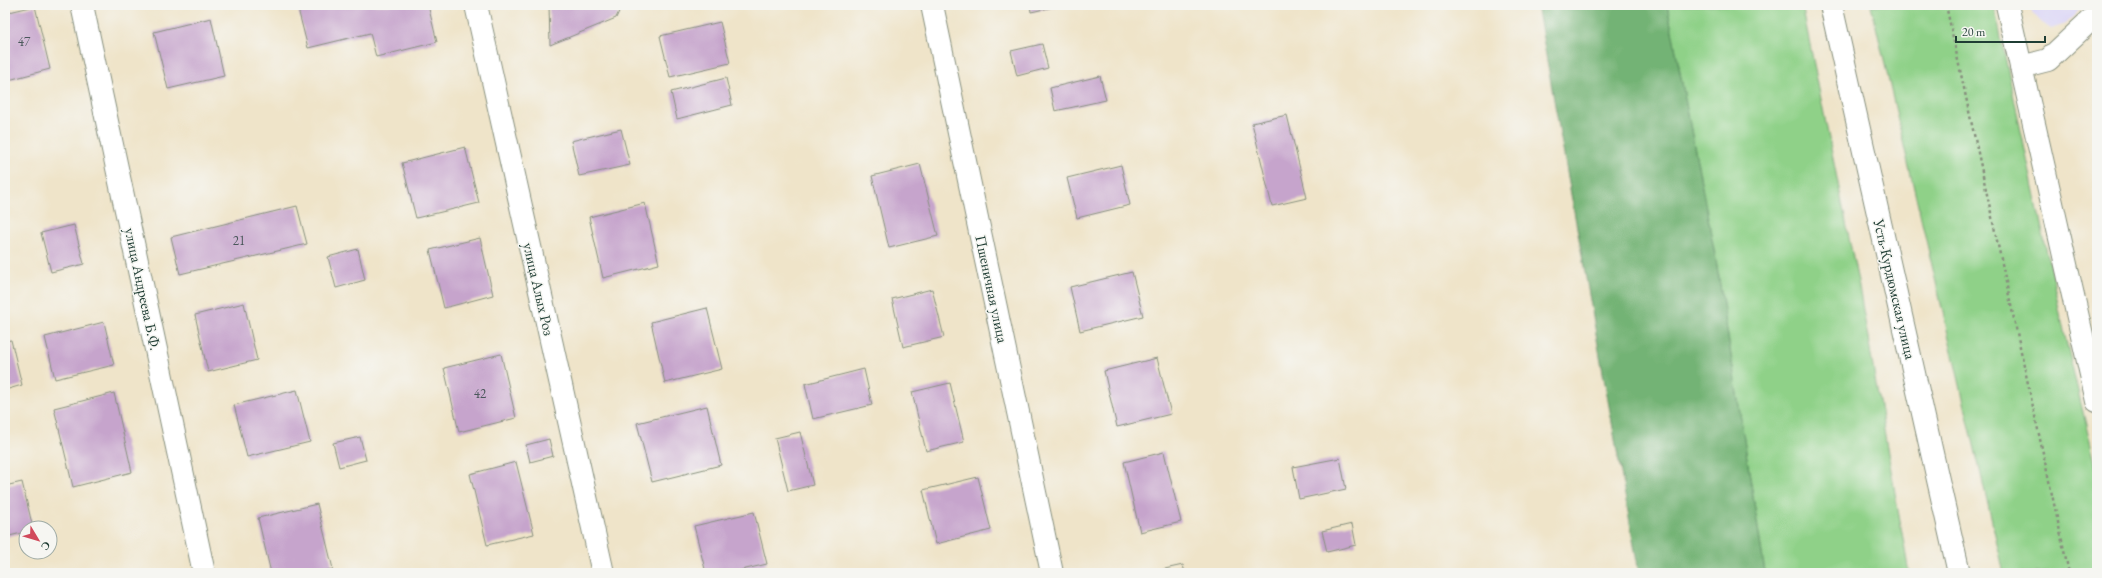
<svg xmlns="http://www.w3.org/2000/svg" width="2102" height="578" font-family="'EB Garamond',serif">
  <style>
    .built { fill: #dbd6f7 }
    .green { fill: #8fd188; stroke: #57875e }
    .forest { fill: #73b374; stroke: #497854 }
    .building { fill: #c6a4cc }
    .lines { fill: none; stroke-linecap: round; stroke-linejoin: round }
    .minor-casing { stroke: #87907e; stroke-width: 24 }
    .primary-casing { stroke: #87907e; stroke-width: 24 }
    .path { stroke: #87907e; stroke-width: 2.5; stroke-dasharray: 3 3; stroke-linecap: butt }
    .minor { stroke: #fff; stroke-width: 22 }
    .primary { stroke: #fff; stroke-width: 22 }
    .labels { text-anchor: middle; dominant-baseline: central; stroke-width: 3; stroke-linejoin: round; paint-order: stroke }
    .number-label { font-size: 13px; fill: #49575a }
    .street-label { font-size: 15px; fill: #1f3d34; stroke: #f6f6f2 }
  </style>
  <rect width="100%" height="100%" fill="#f6f6f2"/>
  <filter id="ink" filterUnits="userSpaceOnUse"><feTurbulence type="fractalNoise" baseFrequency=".025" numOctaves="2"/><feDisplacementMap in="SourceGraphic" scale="8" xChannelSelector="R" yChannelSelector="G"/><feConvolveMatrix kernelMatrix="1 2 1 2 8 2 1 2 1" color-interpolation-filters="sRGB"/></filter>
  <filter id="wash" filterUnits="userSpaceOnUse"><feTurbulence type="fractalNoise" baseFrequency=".012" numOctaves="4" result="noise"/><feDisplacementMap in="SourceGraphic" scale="16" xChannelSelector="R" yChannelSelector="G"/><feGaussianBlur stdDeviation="0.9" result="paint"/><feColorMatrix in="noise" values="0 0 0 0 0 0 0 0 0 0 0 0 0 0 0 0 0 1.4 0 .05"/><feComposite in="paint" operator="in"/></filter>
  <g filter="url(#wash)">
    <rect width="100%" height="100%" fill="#efe4c9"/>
    <path class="built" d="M2031,5h53l-18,19 -15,5 -10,-7 -9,-10z"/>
    <g class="green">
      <path d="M1667,5h135l57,282 50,286h-144l-49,-313z"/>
      <path d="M1871,5h123l70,327 33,139v102h-93z"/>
    </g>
    <path class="forest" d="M1537,5h130l49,255 49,313h-126z"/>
    <g id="blocks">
      <g class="building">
        <path d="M297,5h131l9,37 -61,15 -6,-24 -62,15z"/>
        <path d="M549,5h73l-6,13 -66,27z"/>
        <path d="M1030,5h28v1l-27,6z"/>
        <path d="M35,6l15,63 -45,12v-68z"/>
        <path d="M211,18l13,58 -56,13 -14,-57z"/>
        <path d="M720,22l10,41 -60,14 -10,-41z"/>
        <path d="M1042,44l6,24 -31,8 -6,-25z"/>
        <path d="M1100,76l6,24 -51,11 -5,-23z"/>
        <path d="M726,78l6,27 -55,14 -6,-27z"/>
        <path d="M1287,115l20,83 -35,8 -20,-83z"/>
        <path d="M621,129l9,36 -51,11 -8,-35z"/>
        <path d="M465,147l14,56 -63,15 -14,-55z"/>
        <path d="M920,164l18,72 -49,12 -17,-72z"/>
        <path d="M1121,165l9,40 -53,13 -10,-40z"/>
        <path d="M645,203l14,61 -56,14 -14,-61z"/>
        <path d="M297,206l10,38 -127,30 -9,-37z"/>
        <path d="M74,225l10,39 -33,8 -10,-39z"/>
        <path d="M480,238l13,57 -49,13 -14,-58z"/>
        <path d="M358,249l7,31 -29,8 -8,-31z"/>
        <path d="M1132,272l11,44 -63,15 -10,-44z"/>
        <path d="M932,289l12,48 -41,10 -11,-48z"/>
        <path d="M244,303l13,57 -49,12 -13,-57z"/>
        <path d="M707,308l15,61 -57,14 -14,-61z"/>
        <path d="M104,322l10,43 -59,14 -10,-42z"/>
        <path d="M11,340l11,45 -17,5v-49z"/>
        <path d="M501,354l15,64 -57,14 -15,-64z"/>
        <path d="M1157,358l14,56 -54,13 -13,-56z"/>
        <path d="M864,369l8,36 -59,14 -8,-35z"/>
        <path d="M950,383l14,59 -38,9 -14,-59z"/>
        <path d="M297,390l13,52 -63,15 -13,-52z"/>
        <path d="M114,393l18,79 -59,15 -19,-79z"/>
        <path d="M707,406l14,59 -69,17 -15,-59z"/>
        <path d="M800,432l13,53 -25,6 -13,-53z"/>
        <path d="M360,437l6,23 -27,7 -6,-24z"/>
        <path d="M549,439l4,17 -23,6 -4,-17z"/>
        <path d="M1164,452l17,70 -41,10 -16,-70z"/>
        <path d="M1340,458l6,31 -47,10 -6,-32z"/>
        <path d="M516,462l18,72 -47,11 -17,-71z"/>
        <path d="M978,477l13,53 -55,14 -13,-54z"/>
        <path d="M22,482l11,46h-7v4l-21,5v-51z"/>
        <path d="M317,504l16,65 -18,4h-44l-13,-55z"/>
        <path d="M754,512l13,52 -38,9h-23l-12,-47z"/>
        <path d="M1352,524l4,21 -29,7 -5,-21z"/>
        <path d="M1183,565l2,8h-33l-1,-1z"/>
      </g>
    </g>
  </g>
  <g filter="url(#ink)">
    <use href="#blocks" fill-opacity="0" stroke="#87907e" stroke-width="1"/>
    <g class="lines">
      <defs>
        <g id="minor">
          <path d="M82,5l122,568"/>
          <path d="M476,5l127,568"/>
          <path d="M932,5l120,568"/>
          <path d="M2007,5l90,396"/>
          <path d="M2021,67l27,-7 49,-46"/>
        </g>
        <path id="primary" d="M1831,5l128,568"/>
      </defs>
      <use href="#minor" class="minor-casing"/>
      <use href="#primary" class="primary-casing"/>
      <path class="path" d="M1946,5l123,568"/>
      <use href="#minor" class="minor"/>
      <use href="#primary" class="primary"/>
    </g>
  </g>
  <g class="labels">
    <g class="number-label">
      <text x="24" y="41">47</text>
      <text x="239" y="240">21</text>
      <text x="480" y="393">42</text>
    </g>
    <g class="street-label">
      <text transform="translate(143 289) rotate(78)">улица Андреева Б.Ф.</text>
      <text transform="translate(539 289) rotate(77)">улица Алых Роз</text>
      <text transform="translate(992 289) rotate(78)">Пшеничная улица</text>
      <text transform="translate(1895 289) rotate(77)">Усть-Курдюмская улица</text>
    </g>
  </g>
  <rect width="2102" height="578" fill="none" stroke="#f6f6f2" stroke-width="20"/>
  <g transform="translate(38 540) rotate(128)"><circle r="19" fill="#f6f6f2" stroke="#a0aca6"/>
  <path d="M0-3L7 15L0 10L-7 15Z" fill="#d1495b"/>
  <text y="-6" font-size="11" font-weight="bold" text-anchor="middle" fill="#1f3d34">С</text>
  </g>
  <path d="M1956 36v6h89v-6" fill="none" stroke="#1f3d34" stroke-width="2"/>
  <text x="1962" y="36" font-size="12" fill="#1f3d34" stroke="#f6f6f2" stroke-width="3" paint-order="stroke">20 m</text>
</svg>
